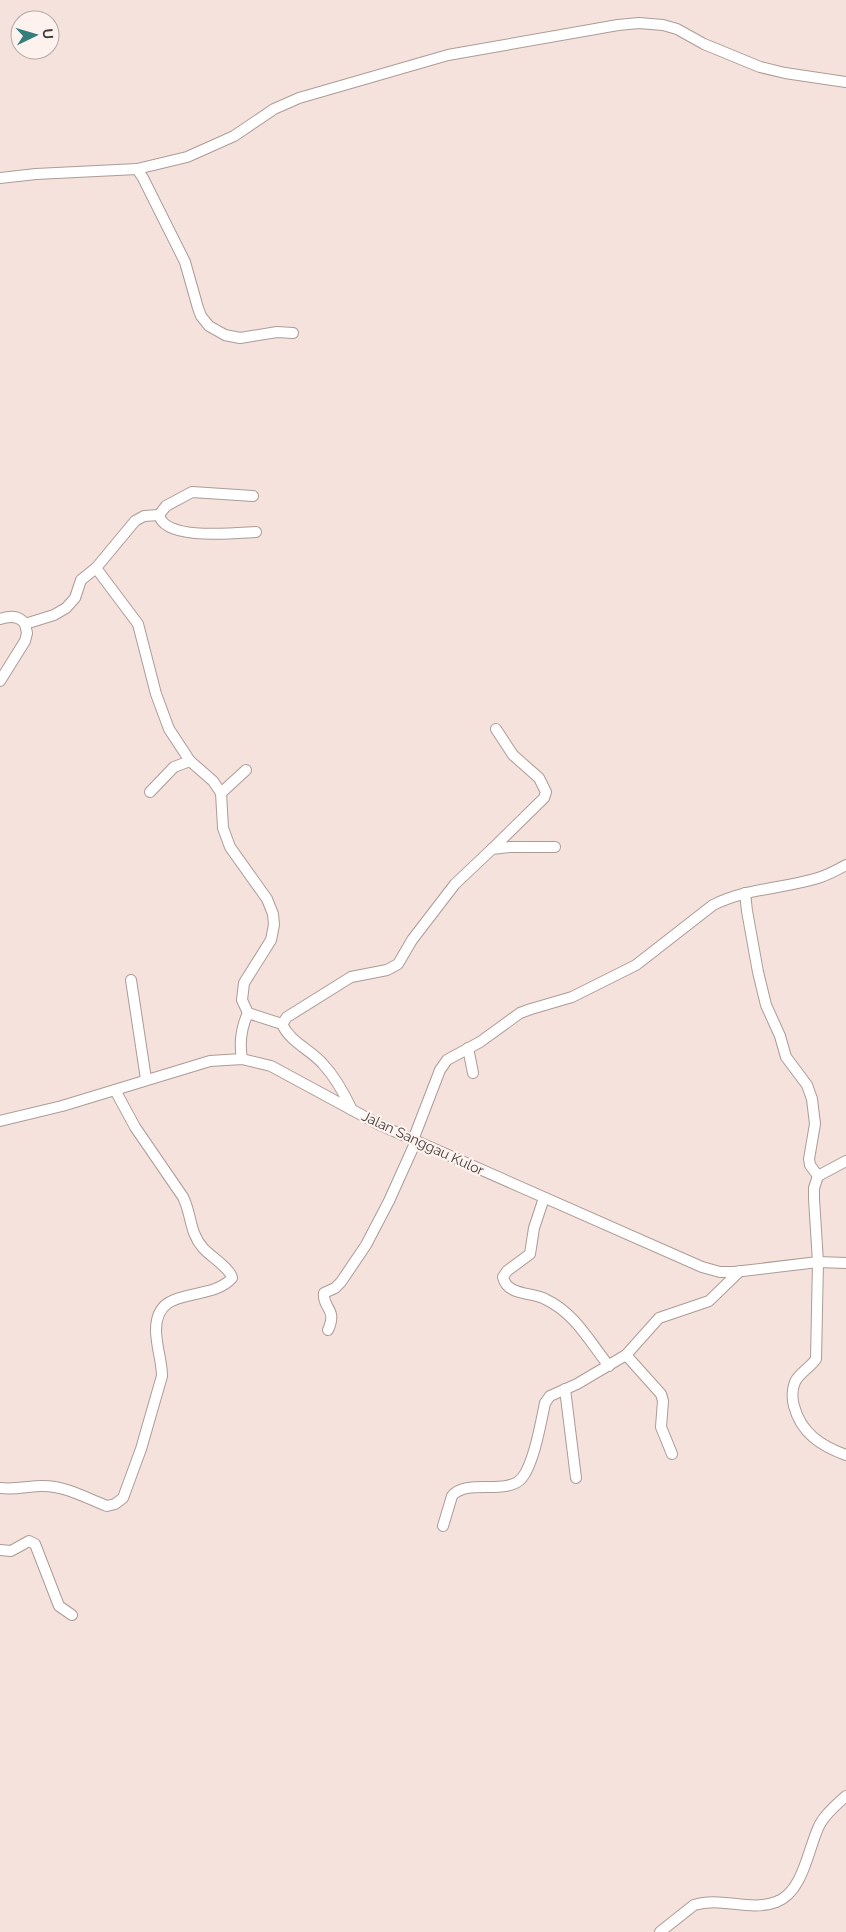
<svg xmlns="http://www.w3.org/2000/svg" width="846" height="1932" font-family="Raleway,sans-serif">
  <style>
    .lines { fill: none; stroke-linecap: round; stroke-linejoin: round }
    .minor-casing { stroke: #ad9b96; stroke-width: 12 }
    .minor { stroke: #fff; stroke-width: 10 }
    .labels { text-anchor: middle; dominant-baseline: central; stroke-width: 4.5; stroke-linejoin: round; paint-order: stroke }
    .street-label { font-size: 14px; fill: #433b39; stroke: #fdf2ee }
  </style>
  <rect width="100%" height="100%" fill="#f6e2dd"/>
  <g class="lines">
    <defs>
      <g id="minor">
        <path d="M137,169l6,9 42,84 13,46 3,8 8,10 16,9 15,3 37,-6 16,1"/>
        <path d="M0,178l36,-4 101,-5 50,-12 27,-12 20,-9 40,-27 25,-11 149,-43 170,-30 21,-2 24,2 14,4 27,15 56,23 25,6 61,9"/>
        <path d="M159,515c6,26 76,18 97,17"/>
        <path d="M159,515l7,-9 26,-14 61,4"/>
        <path d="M96,568l39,-47 9,-5 15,-1"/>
        <path d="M0,619c9,-3 19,-4 25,5l29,-9 12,-7 9,-10 6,-18 15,-12 42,56 18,70 13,35 21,32 23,20 8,12 2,35 7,19 37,52 6,15 1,11 -3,15 -27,43 -2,17 6,13 34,11c8,18 29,26 41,40 13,14 21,29 29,46"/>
        <path d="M0,681l25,-40 2,-8 -2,-9"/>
        <path d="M150,792l24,-25 16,-6"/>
        <path d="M221,793l25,-23"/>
        <path d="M492,849l52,-51 2,-6 -7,-14 -26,-23 -17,-26"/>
        <path d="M745,893l2,18 11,61 8,33 14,31 6,21 21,28 5,14 3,25 -6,35 1,6 8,11 -4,12v11l4,63 -2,97c-6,9 -17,14 -21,23 -3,7 -3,17 -1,24 7,27 27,40 52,49"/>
        <path d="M131,980l15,99"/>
        <path d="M282,1024l5,-7 64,-40 36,-7 11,-6 14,-24 43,-56 37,-35 18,-2h45"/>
        <path d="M468,1048l5,25"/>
        <path d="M242,1059c-3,-17 -1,-31 6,-46"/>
        <path d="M0,1121l62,-15 148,-45 32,-2 29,7 109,59 322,142 18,5h14l84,-10 28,1"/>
        <path d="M413,1140l27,-70 7,-10 33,-18 40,-29 11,-4 41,-12 64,-32 77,-60c34,-17 69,-16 105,-27 10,-3 19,-8 28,-13"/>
        <path d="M818,1176l28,-15"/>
        <path d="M544,1198l-10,30 -4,26 -23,17 -4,6c4,19 29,15 42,22 30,14 44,42 64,67"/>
        <path d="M328,1330c10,-22 -6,-21 -4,-37l11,-5 6,-6 25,-37 23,-44 27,-60"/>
        <path d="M626,1355l35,39 2,7 -2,26 11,27"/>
        <path d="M565,1389l11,89"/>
        <path d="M0,1488c15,2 28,-2 43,-2 23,0 43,12 64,20l8,-2 8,-6 18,-49 21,-73c0,-15 -6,-30 -6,-46 0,-47 53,-26 76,-52 -1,-9 -22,-22 -29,-30 -14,-16 -11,-33 -20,-51l-48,-70 -20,-37"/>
        <path d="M443,1526l9,-30c14,-18 55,0 70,-18 12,-15 19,-56 23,-75l5,-7 27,-12 49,-29 33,-37 50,-17 31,-30"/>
        <path d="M0,1550l11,1 18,-10 6,3 24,62 13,9"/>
        <path d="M660,1932l34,-27c27,-9 55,7 82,-3 28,-10 32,-55 44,-78 6,-11 17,-20 26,-28"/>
      </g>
    </defs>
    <use href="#minor" class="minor-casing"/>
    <use href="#minor" class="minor"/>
  </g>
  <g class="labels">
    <g class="street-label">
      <text transform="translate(423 1143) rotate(25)">Jalan Sanggau Kulor</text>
    </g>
  </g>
  <g transform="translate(35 35) rotate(85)"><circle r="24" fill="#fdf2ee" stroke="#b3a9a6"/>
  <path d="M0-4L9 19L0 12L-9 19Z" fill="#357e7b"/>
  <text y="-8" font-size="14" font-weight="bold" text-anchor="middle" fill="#433b39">U</text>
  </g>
</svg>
